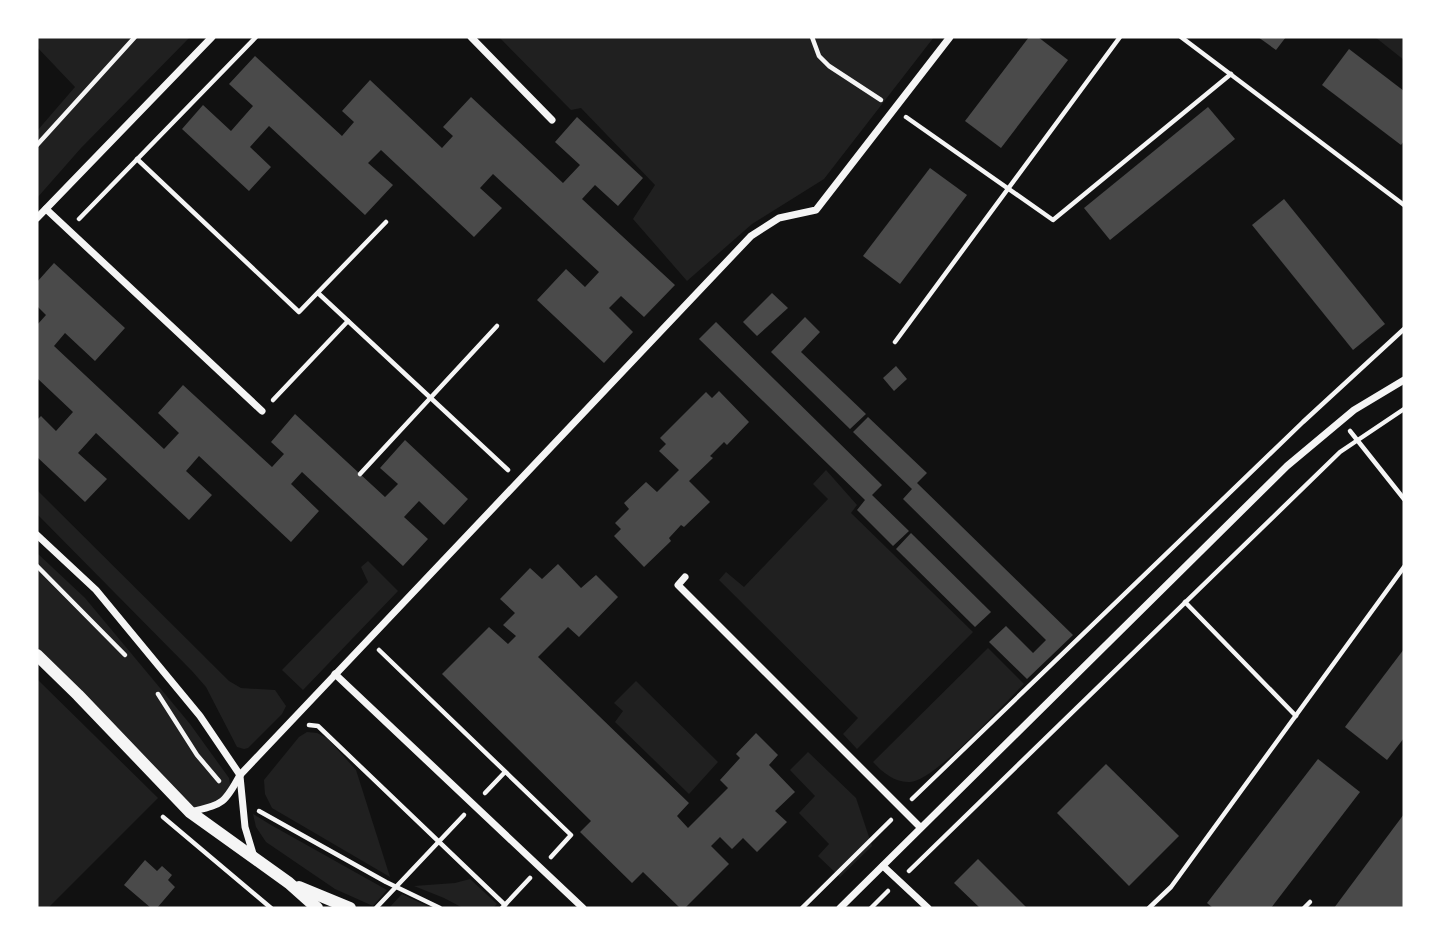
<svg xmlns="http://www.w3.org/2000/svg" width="1441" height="945" font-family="'Fira Sans',sans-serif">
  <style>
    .green { fill: #202020 }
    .building { fill: #4a4a4a }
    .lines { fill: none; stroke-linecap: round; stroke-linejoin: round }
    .path { stroke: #f5f5f5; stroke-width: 4.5 }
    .minor { stroke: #f5f5f5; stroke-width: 7 }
    .tertiary { stroke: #f5f5f5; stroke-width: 12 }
  </style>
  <rect width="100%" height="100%" fill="#111"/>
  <g class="green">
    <path d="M37,37h153l-109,111 -44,50v-67l38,-44 -38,-40z"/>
    <path d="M499,37h435l-110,142 -72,45 -65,57 -54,-62 22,-34 -74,-77 -10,2z"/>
    <path d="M1375,37h29v23z"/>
    <path d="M826,470l31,35 -6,8 122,119 -116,117 -14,-15 15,-16 -139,-138 7,-8 18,15 84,-88 -15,-15z"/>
    <path d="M37,490l192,191 12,7 34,2 11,16 -4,8 -34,34 -4,1 -7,-2 -31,-60 -14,-16 -155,-157z"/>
    <path d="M37,553l48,45 105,126 39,54 2,12 -17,17 -25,2 -152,-151z"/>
    <path d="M368,561l30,30 -95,99 -21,-20 86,-88 -7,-15z"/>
    <path d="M988,648l36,36c-22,21 -88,96 -114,98 -15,1 -28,-10 -37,-20z"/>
    <path d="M37,679l121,119 -110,110h-11z"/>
    <path d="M636,681l82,81 -29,32 -74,-72 8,-11 -9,-8z"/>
    <path d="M307,732l10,1 10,5 29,32 34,107 -118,-69 -7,-14 -1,-14 35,-43z"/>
    <path d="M808,752l48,46 16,48 -32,31 -22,-21 11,-12 -30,-31 16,-17 -25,-26z"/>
    <path d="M253,814l18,11 116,65 -14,16 -38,-17 -69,-47 -10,-15z"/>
    <path d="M470,879l27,25 -4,4h-30l-19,-10 -30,-12 41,-3z"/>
    <path d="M402,894l29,14h-42z"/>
  </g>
  <g class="building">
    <path d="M1029,37h9l30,23 -67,88 -36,-27z"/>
    <path d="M1258,37h28l-10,13z"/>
    <path d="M1349,49l55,42v50l-3,4 -79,-60z"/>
    <path d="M255,56l87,80 12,-14 -12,-11 28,-31 72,68 11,-12 -10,-9 28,-30 92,86 17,-18 -25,-23 22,-25 66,61 -25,28 -23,-21 -13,14 93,86 -31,32 -23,-21 -12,12 24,24 -29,31 -67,-63 29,-31 19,18 14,-15 -106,-98 -13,14 22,20 -28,29 -93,-87 -13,13 25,22 -28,30 -96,-89 -19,21 21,20 -22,24 -67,-62 21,-24 28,26 22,-25 -24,-22z"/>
    <path d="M1208,107l27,32 -125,101 -26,-32z"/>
    <path d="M930,168l37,27 -67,89 -37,-28z"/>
    <path d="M1284,199l101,125 -32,26 -101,-125z"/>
    <path d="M54,263l71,65 -30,33 -30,-28 -11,13 110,103 15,-16 -21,-20 25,-28 89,82 12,-13 -13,-12 24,-28 90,83 13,-13 -18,-16 25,-28 63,59 -24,26 -25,-24 -15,16 24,22 -25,27 -101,-94 -11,12 28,27 -28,31 -92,-86 -13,15 26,24 -23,25 -93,-87 -18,20 29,26 -22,23 -48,-45v-37l4,-4 15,15 17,-19 -36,-34v-53l9,-10 -9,-9v-24z"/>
    <path d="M772,293l16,15 -31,28 -14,-14z"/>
    <path d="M805,317l15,15 -19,20 65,62 -16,15 -79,-77z"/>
    <path d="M716,322l166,163 -10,10 37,36 -16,15 -36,-36 8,-10 -166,-161z"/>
    <path d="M896,366l11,13 -13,12 -11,-13z"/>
    <path d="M719,391l30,31 -22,23 -3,-3 -14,14 3,2 -24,23 21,21 -26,25 -3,-2 -12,13 2,3 -27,26 -30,-31 7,-7 -6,-6 14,-14 -5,-6 22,-21 11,10 22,-22 -20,-19 7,-7 -6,-6 46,-46 6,6z"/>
    <path d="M868,417l59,56 -10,10 156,152 -46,44 -38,-37 17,-16 27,27 13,-13 -143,-141 9,-10 -59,-57z"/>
    <path d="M911,533l80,79 -16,15 -79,-78z"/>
    <path d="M558,564l23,24 15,-13 22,22 -39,40 -11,-10 -30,30 151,146 -12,13 11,12 40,-40 -8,-8 20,-22 -4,-4 20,-21 22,22 -9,10 26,27 -20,19 12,11 -30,30 -14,-14 -11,11 -12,-12 -9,9 18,18 -44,44h-5l-37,-36 -11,11 -52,-51 11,-11 -149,-147 47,-47 19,17 8,-8 -13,-11 12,-12 -15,-14 30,-31 12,11z"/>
    <path d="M1404,649v89l-17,22 -42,-33z"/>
    <path d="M1318,759l42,33 -89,116h-58l-6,-5z"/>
    <path d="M1106,764l73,72 -50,50 -72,-73z"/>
    <path d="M1404,814v94h-70z"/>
    <path d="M978,859l49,49h-47l-26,-25z"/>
    <path d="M145,860l12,11 5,-5 10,9 -4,5 7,7 -18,21h-6l-27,-23z"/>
  </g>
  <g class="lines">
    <g class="path">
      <path d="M812,37l7,19 10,10 52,34"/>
      <path d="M1181,37l223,168"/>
      <path d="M906,117l147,103 178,-146"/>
      <path d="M37,145l98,-108"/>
      <path d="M137,159l162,153 87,-90"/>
      <path d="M79,219l177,-182"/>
      <path d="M318,293l190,177"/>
      <path d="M895,342l225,-305"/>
      <path d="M273,400l75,-79"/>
      <path d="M1350,431l54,68"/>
      <path d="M360,474l137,-148"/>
      <path d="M37,566l88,89"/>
      <path d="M1185,602l111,114"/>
      <path d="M379,650l192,185 -20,22"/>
      <path d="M158,694l39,61 22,26"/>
      <path d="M309,725l9,1 187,179"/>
      <path d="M485,793l20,-21"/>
      <path d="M912,799l391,-377 101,-93"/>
      <path d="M259,811l127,71 54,26"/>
      <path d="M163,817l108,91"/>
      <path d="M909,871l431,-419 64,-43"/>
      <path d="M376,908l88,-93"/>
      <path d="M502,908l28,-30"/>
      <path d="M802,908l89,-88"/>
      <path d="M871,908l17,-17"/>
      <path d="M1149,908l22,-21 233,-320"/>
      <path d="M1304,908l6,-6"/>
    </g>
    <g class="minor">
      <path d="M471,37l81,83"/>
      <path d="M46,209l216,202"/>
      <path d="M37,218l175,-181"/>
      <path d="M37,535l59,55 104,126 40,59"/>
      <path d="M685,577l-7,8 242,242"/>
      <path d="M335,674l248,234"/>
      <path d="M240,776l5,51 9,30"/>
      <path d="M191,812c31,-8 33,-7 49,-37l511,-539 28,-18 37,-8 134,-173"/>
      <path d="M883,866l45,42"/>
      <path d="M840,908l447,-442 67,-56 50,-30"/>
    </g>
    <g class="tertiary">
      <path d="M37,655l41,40 112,117 99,71 28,25"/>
      <path d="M299,887l51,21"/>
    </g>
  </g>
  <rect width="1441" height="945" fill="none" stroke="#ffffff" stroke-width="77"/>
</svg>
